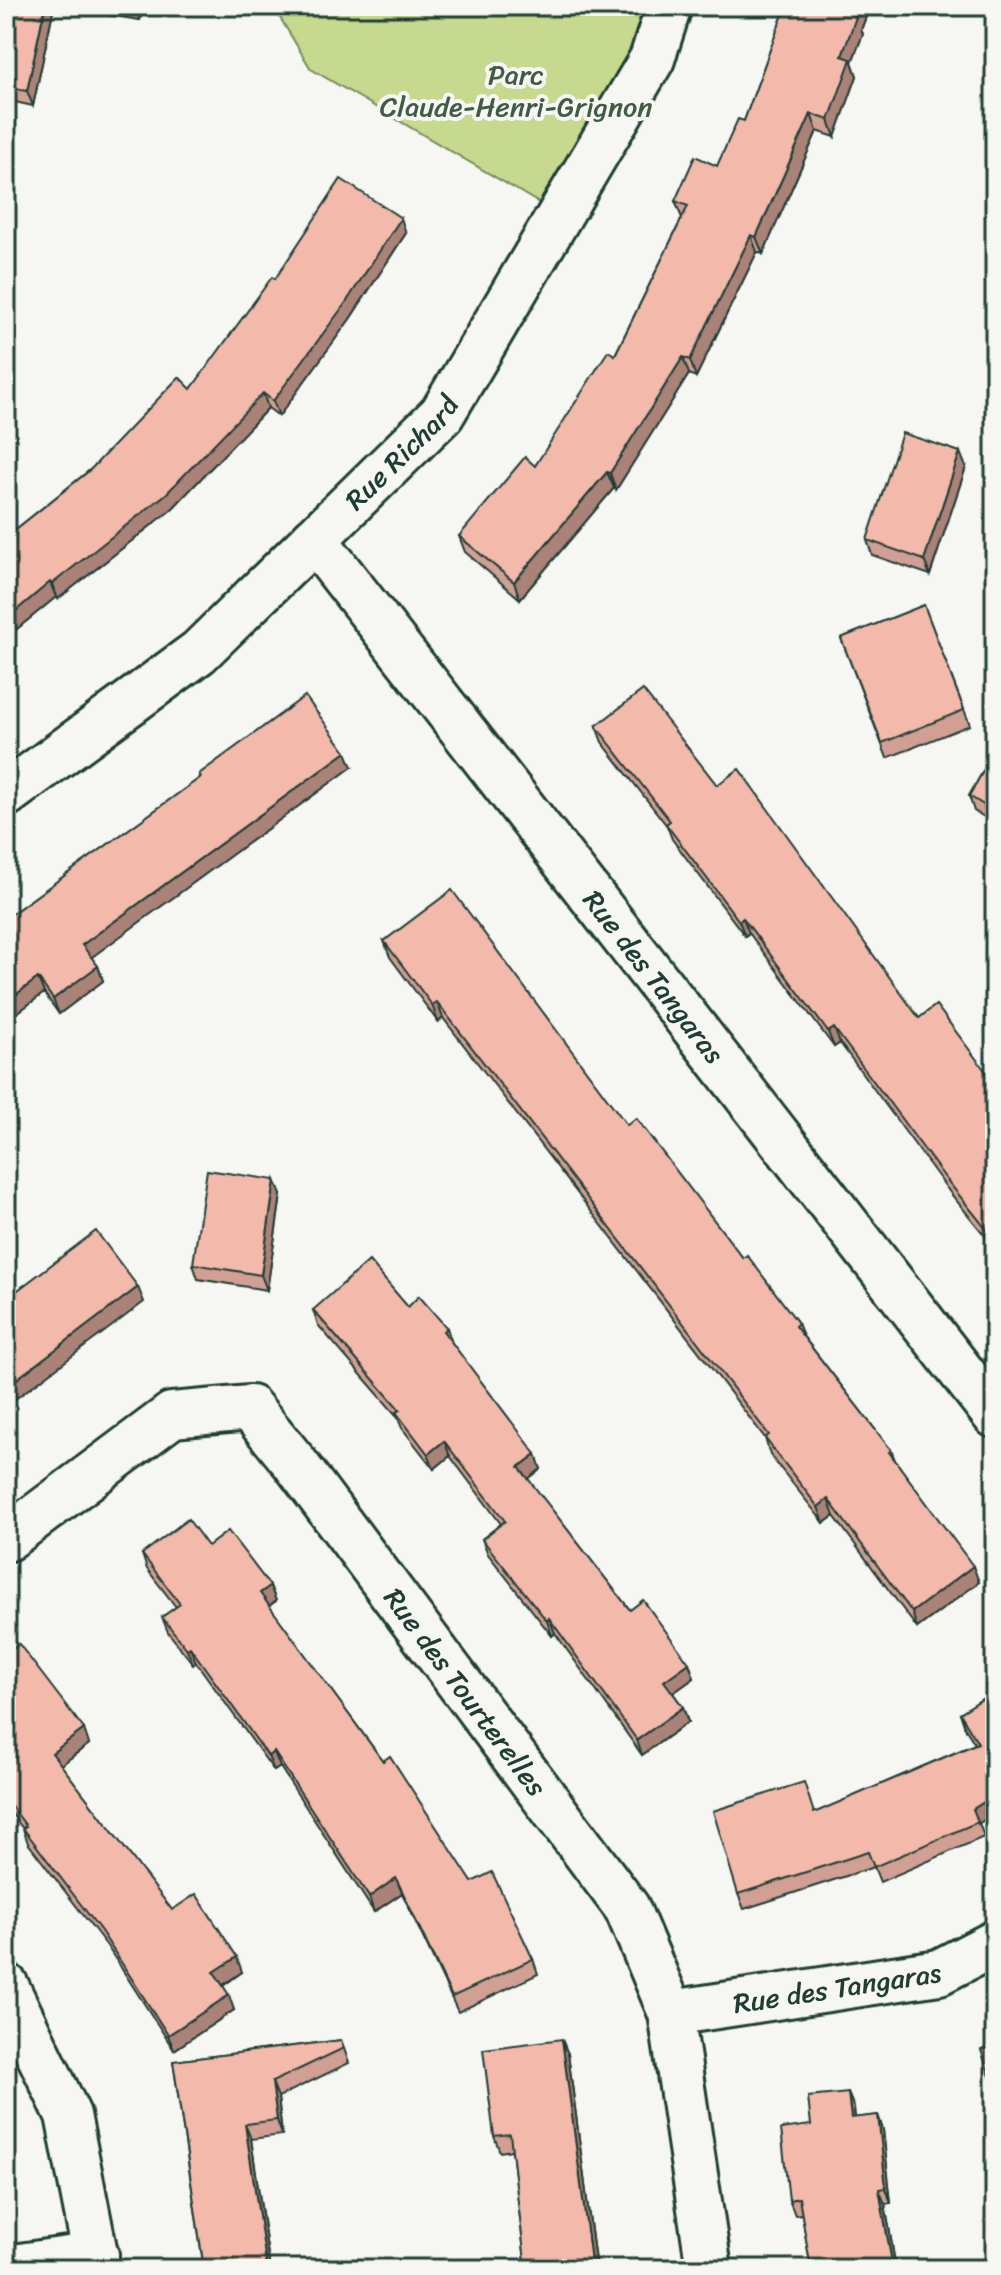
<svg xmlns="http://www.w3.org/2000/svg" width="1001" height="2275" font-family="Sriracha,sans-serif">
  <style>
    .green { fill: #c7d98e; stroke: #738b61; stroke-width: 2 }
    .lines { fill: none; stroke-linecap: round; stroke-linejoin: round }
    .minor-casing { stroke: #1f3d34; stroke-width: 50 }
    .minor { stroke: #f6f6f2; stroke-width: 44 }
    .wall { fill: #d19f93; stroke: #1f3d34; stroke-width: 2 }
    .shaded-wall { fill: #aa8278; stroke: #1f3d34; stroke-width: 2 }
    .building { fill: #f3b9ab; stroke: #1f3d34; stroke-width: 2 }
    .labels { text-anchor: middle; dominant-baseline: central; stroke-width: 8; stroke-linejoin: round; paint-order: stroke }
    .park-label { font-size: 28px; fill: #415c46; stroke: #f6f6f2 }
    .street-label { font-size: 28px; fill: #1f3d34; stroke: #f6f6f2 }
  </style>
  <rect width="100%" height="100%" fill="#f6f6f2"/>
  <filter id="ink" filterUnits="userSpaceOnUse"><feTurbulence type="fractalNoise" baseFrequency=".0125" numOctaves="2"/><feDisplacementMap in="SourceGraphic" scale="16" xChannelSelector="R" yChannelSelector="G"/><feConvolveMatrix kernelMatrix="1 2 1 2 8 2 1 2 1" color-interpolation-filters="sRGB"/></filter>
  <g filter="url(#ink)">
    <path class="green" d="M273,6h380l-102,204 -240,-141z"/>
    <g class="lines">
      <defs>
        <g id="minor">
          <path id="s1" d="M314,539l681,876"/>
          <path id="s2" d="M6,794l193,-142 243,-238 210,-355 17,-53"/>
          <path id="s3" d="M6,1539l166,-124 78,-7 45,55 332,445 44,105 38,256"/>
          <path d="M6,1986l62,129 30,154"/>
          <path id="s4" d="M671,2013l268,-41 56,-29"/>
          <path d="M6,2268l90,-13"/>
        </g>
      </defs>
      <use href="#minor" class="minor-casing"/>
      <use href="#minor" class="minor"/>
    </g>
    <g class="wall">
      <path d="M6,6h48l-21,100 -27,-6z"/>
      <path d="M75,6h68l-3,14 -63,-10z"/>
      <path d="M786,6h84l-9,24 2,4 -11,28 5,14 -22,61 -18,-6 -54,123 -6,-2 -61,125 -7,-3 -73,116 -2,-2 -94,111 -55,-47 -6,-16 76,-70 80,-111 67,-137 -7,-17 42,-35 27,-45z"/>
      <path d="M406,233l-56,86 -71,97 -11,-8 -96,101 -114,90 -2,-2 -50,41v-101l185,-148 84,-110z"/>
      <path d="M966,467l-36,108 -58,-20 -5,-15z"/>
      <path d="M924,605l46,120 -83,33 -46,-120z"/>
      <path d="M596,726l121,59 202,233 76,66v164l-44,-54 -111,-151 -6,4 -85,-114 -4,3 -73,-97 -5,-13 -65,-84z"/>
      <path d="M995,750v73l-21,-12 -5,-15z"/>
      <path d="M352,767l-261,190 7,9 5,15 -44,33 -15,-21 -38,28v-103l194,-140 -1,-4z"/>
      <path d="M384,941l243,184 116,133 55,65 5,13 88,114 4,10 84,122 -62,46 -83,-112 -10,7 -54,-68 -5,-17 -322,-420 -5,4 -48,-65z"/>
      <path d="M275,1180l6,15 -14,95 -69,-11 -5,-15z"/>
      <path d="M408,1307l44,36 89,126 -13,10 102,131 59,53 5,15 -21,15 10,14 5,15 -46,33 -87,-122 -3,3 -64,-82 -6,-15 19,-15 -51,-68 -16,13 -32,-41 -5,-12 -79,-91 -5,-15z"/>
      <path d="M208,1546l62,40 6,15 -7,5 203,276 61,77 5,15 -80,38 -56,-119 -28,19 -94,-145 -6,4 -78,-109 -3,2 -25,-32 -6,-15 14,-10 -29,-38 -5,-15z"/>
      <path d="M6,1654l83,90 -28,21 111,145 70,62 -19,14 11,24 -60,40 -67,-104 -79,-103 -5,-14 -17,-23z"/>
      <path d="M995,1691l-16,132 5,14 -104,45 -6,-15 -130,42 -6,-15 76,-81 161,-69 -10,-16 -5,-15z"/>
      <path d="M341,2040l8,23 -71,34 4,38 -31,4 19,130h-66l-31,-208z"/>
      <path d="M568,2054l28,215h-70l-14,-119 -12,2 -6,-16z"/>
      <path d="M848,2093l6,15 1,10 23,-3 5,15 8,73 -6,1 11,65h-85l-9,-55 -7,1 -6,-15 22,-75z"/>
    </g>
    <g class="shaded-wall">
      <path d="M45,6h9l-21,100 -6,-15z"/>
      <path d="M138,6h5l-3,14 -2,-8z"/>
      <path d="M858,6h12l-9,24 2,4 -11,28 5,14 -22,61 -6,-17 13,-64z"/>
      <path d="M811,114l6,17 -54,123 -7,-17z"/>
      <path d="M401,218l5,15 -56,86 -71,97 -6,-15z"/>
      <path d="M751,235l6,17 -61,125 -6,-17z"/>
      <path d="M683,357l6,17 -73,116 -6,-17z"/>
      <path d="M263,393l5,15 -96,101 -114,90 -6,-15z"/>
      <path d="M960,452l6,15 -36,108 -6,-15z"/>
      <path d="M607,472l7,16 -94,111 -6,-17z"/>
      <path d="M50,582l6,15 -50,41v-19z"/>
      <path d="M346,752l6,15 -264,193 -6,-15z"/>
      <path d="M743,918l6,15 -4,3 -6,-15z"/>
      <path d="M98,966l5,15 -44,33 -6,-15z"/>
      <path d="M38,978l6,15 -38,28v-19z"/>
      <path d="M437,1002l6,16 -5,4 -6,-17z"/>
      <path d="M834,1028l6,15 -6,4 -6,-15z"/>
      <path d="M275,1180l6,15 -14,95 -6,-15z"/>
      <path d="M138,1287l6,15 -138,104v-19z"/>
      <path d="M447,1328l5,15 -4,3 -5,-15z"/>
      <path d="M444,1441l6,15 -16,13 -6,-15z"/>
      <path d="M536,1454l5,15 -17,13 -5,-15z"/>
      <path d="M828,1499l6,17 -10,7 -6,-16z"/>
      <path d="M973,1566l6,16 -62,46 -5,-16z"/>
      <path d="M270,1586l6,15 -10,7 -6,-15z"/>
      <path d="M549,1618l6,15 -3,3 -5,-15z"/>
      <path d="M190,1647l6,15 -3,2 -6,-15z"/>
      <path d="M689,1663l5,15 -25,18 -5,-15z"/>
      <path d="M683,1707l5,15 -46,33 -5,-15z"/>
      <path d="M84,1729l5,15 -32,24 -5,-15z"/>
      <path d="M274,1752l6,15 -6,4 -6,-15z"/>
      <path d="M995,1795v18l-17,11 -5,-15z"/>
      <path d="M396,1878l6,15 -28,19 -5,-15z"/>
      <path d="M237,1957l5,15 -22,15 -6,-15z"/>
      <path d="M229,1995l5,15 -60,40 -6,-15z"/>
      <path d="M562,2039l6,15 28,215h-4z"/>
      <path d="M272,2082l6,15 4,38 -5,-15z"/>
      <path d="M848,2093l6,15 2,25 -5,-15z"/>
      <path d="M878,2115l5,15 8,73 -5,-15z"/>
      <path d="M245,2124l6,15 19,130h-3z"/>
      <path d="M879,2189l6,15 11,65h-3z"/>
    </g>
    <g class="building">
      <path d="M6,6h39l-18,85 -21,-4z"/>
      <path d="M98,6h40v6z"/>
      <path d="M786,6h72l-4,11h2l-14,39 9,3 -22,61 -18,-6 -55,123 -5,-2 -61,125 -7,-3 -73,116 -3,-1 -93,110 -55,-46 66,-79 10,9 73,-115 7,4 73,-149 -13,-5 20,-45 22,10 21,-47 6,2z"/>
      <path d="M341,179l60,39 -56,86 -72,97 -10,-8 -97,101 -114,90 -2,-2 -44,37v-82l84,-67 89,-93 12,12 81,-112 3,2z"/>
      <path d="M902,433l58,19 -36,108 -57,-20z"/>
      <path d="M924,605l40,105 -82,33 -41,-105z"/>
      <path d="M643,690l74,95 22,-16 180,249 17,-13 59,79v156l-49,-61 -112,-151 -6,4 -85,-114 -4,3 -73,-97 4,-3 -74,-95z"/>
      <path d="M305,696l41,56 -264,193 16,21 -45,33 -15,-21 -32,24v-84l195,-141 -2,-3z"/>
      <path d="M995,750v62l-26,-16z"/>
      <path d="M452,890l175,235 9,-7 107,140 4,-3 51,68 -3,3 96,124 -2,2 84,114 -61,46 -84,-113 -10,8 -53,-69 4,-3 -332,-433 -5,3 -48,-64z"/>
      <path d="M207,1170l68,10 -14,95 -68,-11z"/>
      <path d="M96,1231l42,56 -132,100v-88z"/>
      <path d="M369,1261l39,46 11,-11 28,32 -4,3 93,123 -17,13 111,143 13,-10 46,63 -25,18 19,26 -46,33 -88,-122 -2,3 -65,-82 23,-18 -61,-80 -16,13 -32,-42 4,-2 -87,-100z"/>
      <path d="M188,1519l20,27 20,-15 42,55 -10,7 123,168 7,-5 82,126 20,-10 41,87 -81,38 -56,-119 -27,19 -95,-145 -6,4 -78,-109 -3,2 -25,-32 18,-13 -38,-50z"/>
      <path d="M19,1644l65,85 -32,24 120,157 24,-16 41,63 -23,15 15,23 -61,40 -67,-104 -78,-103 3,-2 -20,-27v-145z"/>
      <path d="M995,1691v104l-22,14 5,13 -104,45 -6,-15 -130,42 -25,-83 91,-29 10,31 164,-70 -18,-30z"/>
      <path d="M562,2039l30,230h-66l-16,-135 -16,2 -11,-87z"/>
      <path d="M341,2040l3,8 -72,34 5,38 -32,4 22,145h-63l-31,-208z"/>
      <path d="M995,2045v46l-14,-41z"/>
      <path d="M848,2093l3,25 27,-3 8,73 -7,1 14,80h-82l-12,-71 -10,2 -8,-71 30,-4 -3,-28z"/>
    </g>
  </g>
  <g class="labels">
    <g class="park-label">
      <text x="516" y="74">Parc<tspan x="516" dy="32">Claude-Henri-Grignon</tspan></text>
    </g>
    <g class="street-label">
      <text stroke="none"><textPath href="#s2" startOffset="524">Rue Richard</textPath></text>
      <text stroke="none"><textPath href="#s1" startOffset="554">Rue des Tangaras</textPath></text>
      <text stroke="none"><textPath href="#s3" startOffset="642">Rue des Tourterelles</textPath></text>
      <text stroke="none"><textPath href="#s4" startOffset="168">Rue des Tangaras</textPath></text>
    </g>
  </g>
  <rect width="1001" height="2275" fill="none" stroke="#f6f6f2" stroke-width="32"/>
  <rect x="16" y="16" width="969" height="2243" fill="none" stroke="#1f3d34" stroke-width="3" filter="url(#ink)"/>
</svg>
